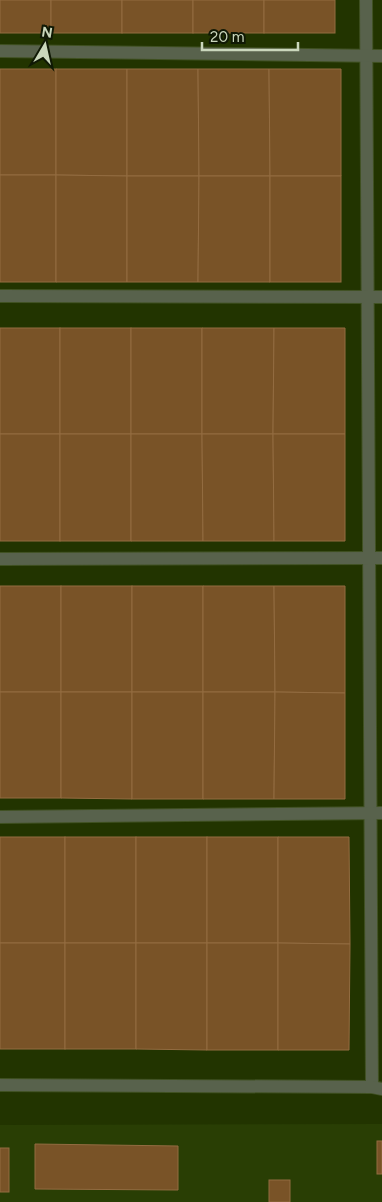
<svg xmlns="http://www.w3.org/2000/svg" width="382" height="1202" font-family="Figtree,sans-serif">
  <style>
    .built { fill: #293e04 }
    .building { fill: #795327; stroke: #936c41 }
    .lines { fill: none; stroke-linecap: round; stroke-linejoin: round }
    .minor-casing { stroke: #405122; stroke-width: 14 }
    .minor { stroke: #58624c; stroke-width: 12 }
  </style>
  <rect width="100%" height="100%" fill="#223400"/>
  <path class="built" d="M382,1124v78h-382v-77z"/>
  <g class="building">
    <rect x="0" y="0" width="51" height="33"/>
    <rect x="51" y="0" width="71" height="33"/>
    <rect x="122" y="0" width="71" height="33"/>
    <rect x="193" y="0" width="71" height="33"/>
    <rect x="264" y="0" width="71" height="33"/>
    <rect x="0" y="69" width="56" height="106"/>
    <path d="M56,69h71v107l-71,-1z"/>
    <path d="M127,69h71l1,107h-72z"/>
    <path d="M198,69h71l1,107h-71z"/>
    <path d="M269,69h72v107h-71z"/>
    <rect x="0" y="175" width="56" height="107"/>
    <path d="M56,175l71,1v106h-71z"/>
    <path d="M127,176h72l-1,106h-71z"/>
    <path d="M199,176h71v106h-72z"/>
    <rect x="270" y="176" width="71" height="106"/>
    <rect x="0" y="328" width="60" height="106"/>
    <rect x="60" y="328" width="71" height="106"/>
    <rect x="131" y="328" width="71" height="106"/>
    <path d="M202,328h72l-1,106h-71z"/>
    <path d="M274,328h71v106h-72z"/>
    <rect x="0" y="434" width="60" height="107"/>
    <rect x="60" y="434" width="71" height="107"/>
    <path d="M131,434h71l1,107h-72z"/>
    <path d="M202,434h71l1,107h-71z"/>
    <path d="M273,434h72v107h-71z"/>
    <rect x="0" y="586" width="61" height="106"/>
    <rect x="61" y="586" width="71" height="106"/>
    <rect x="132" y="586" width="71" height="106"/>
    <path d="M203,586h71l1,106h-72z"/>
    <path d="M274,586h71v107l-70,-1z"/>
    <rect x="0" y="692" width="61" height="106"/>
    <path d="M61,692h71v107l-71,-1z"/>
    <rect x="132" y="692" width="71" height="107"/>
    <path d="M203,692h72l-1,107h-71z"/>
    <path d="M275,692l70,1v106h-71z"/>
    <rect x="0" y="837" width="65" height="106"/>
    <rect x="65" y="837" width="71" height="106"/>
    <rect x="136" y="837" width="71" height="106"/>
    <rect x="207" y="837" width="71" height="106"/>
    <path d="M278,837h71l1,107 -72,-1z"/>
    <rect x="0" y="943" width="65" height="106"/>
    <rect x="65" y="943" width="71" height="106"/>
    <path d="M136,943h71v107l-71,-1z"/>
    <rect x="207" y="943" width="71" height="107"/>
    <path d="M278,943l72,1 -1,106h-71z"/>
    <rect x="377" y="1141" width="5" height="33"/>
    <path d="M35,1144l143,2v44l-143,-1z"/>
    <rect x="0" y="1148" width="9" height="44"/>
    <rect x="269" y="1180" width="21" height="22"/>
  </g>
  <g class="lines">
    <defs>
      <g id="minor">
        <path d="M366,0l6,1087"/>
        <path d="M0,51l382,5"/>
        <path d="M0,296l382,1"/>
        <path d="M0,559l382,-1"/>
        <path d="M0,817l382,-4"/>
        <path d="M0,1085l372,2 10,2"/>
      </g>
    </defs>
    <use href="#minor" class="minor-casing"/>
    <use href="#minor" class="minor"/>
  </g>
  <g transform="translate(45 45) rotate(9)" stroke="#101905" stroke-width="4" paint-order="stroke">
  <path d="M0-4L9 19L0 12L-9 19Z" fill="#cad7bc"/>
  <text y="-8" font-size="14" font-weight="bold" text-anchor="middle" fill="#cad7bc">N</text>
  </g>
  <path d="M202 42v8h96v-8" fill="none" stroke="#cad7bc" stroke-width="2.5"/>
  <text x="210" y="42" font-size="15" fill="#cad7bc" stroke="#101905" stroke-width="4" paint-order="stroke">20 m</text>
</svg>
